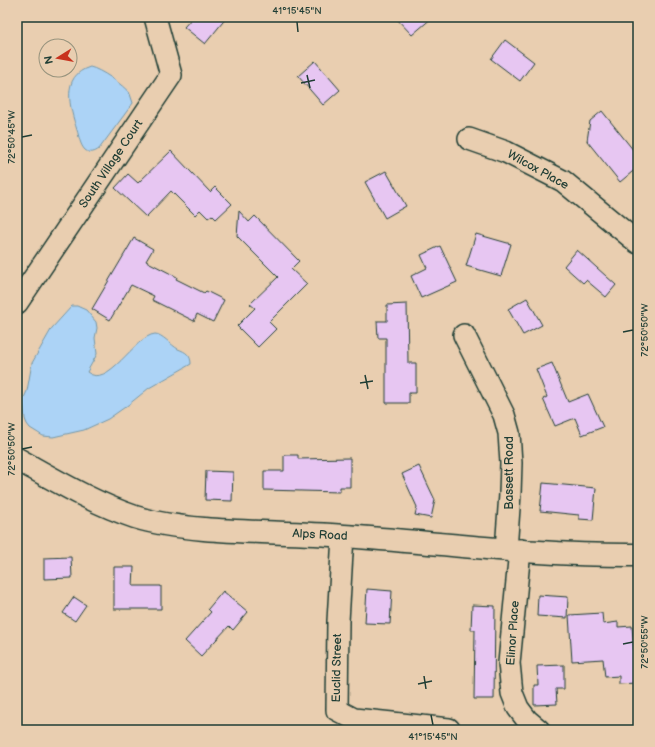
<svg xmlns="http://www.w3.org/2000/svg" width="655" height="747" font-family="'Balsamiq Sans',sans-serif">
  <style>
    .water { fill: #acd3f6; stroke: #7497a8 }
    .building { fill: #e7c6f2; stroke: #1f3d34 }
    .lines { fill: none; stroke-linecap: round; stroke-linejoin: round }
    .street-casing { stroke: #1f3d34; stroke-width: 24 }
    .secondary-casing { stroke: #1f3d34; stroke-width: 25 }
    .street { stroke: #e9ceb0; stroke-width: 21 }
    .secondary { stroke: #e9ceb0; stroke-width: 22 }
    .ticks { fill: none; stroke: #1f3d34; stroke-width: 1.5 }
    .labels { text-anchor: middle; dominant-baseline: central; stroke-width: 3; stroke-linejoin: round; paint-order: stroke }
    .street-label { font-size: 12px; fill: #1f3d34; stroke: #e9ceb0 }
    .neatline { fill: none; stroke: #1f3d34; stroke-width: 1.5 }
    .ticks-label { font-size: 10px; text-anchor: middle; fill: #1f3d34 }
  </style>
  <rect width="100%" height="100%" fill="#e9ceb0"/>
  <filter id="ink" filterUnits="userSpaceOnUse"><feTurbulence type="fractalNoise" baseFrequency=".025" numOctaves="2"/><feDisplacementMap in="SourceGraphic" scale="8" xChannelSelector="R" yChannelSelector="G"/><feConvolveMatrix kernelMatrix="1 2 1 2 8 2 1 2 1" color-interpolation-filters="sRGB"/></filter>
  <g filter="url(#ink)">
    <g class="water">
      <path d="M90,67c10,2 34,18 40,27 1,3 2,6 3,9l-34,46c-4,3 -9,5 -14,1 -5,-5 -6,-14 -8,-20 -7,-22 -17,-54 13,-63z"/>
      <path d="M72,306h5l9,4 10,12 1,6 -2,10 2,16 -10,18c21,18 47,-36 68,-38 7,0 16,11 23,15 8,3 13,6 13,15l-42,24 -21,17 -20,14 -24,11 -31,7 -10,-1 -13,-8 -3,-4 -2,-5 -2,-19 4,-9 5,-28 20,-35z"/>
    </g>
    <g class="building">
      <path d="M193,17h34l-22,27 -21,-17z"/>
      <path d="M395,17h38l-21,18z"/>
      <path d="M505,40l29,22 -14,19 -29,-22z"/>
      <path d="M315,61l25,29 -17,15 -25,-29z"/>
      <path d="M602,111l36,45v11l-18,15 -33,-41 3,-20z"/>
      <path d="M171,151l39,41 5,-5 17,17 -16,15 -4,-4 -4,3 -8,-8 -5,5 -24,-24 -25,26 -31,-29 13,-14 10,9z"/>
      <path d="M386,171l20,35 -21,12 -20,-36z"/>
      <path d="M239,211l10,11 6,-6 44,45 -8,8 16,15 -38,38 7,7 -18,18 -21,-21 18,-18 -5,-4 28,-27 -41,-41z"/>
      <path d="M476,234l35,10 -10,32 -35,-10z"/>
      <path d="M134,238l19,11 -7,12 31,16 -1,2 28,14 2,-2 18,9 -11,22 -16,-8 -3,7 -42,-21 2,-4 -23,-11 -21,35 -18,-11z"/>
      <path d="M440,246l17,36 -36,16 -10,-22 16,-8 -6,-13z"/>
      <path d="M577,250l39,35 -10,12 -20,-17 -3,3 -19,-17z"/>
      <path d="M527,298l15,27 -19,10 -15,-26z"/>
      <path d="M407,304l1,59h8v30h-7v10h-23v-65h-8l-1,-17h10v-16z"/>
      <path d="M552,363l16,39 20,-8 15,33 -21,8 -7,-17 -20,8 -12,-27 4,-2 -11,-28z"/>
      <path d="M284,455h14v4l52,-1v29h-10v5l-76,-2v-19h20z"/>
      <path d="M419,466l16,34 -4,18 -16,-3 2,-8 -15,-33z"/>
      <path d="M206,471l27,1 -1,29 -27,-1z"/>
      <path d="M543,483l53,5 -3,32 -14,-1v-4l-39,-4z"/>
      <path d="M71,557l1,21 -28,1v-21z"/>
      <path d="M114,567h20l-1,19h28v23h-47z"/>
      <path d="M367,589l25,2 -2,33 -25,-1z"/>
      <path d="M223,591l25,21 -15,18 -4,-4 -28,30 -16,-15 26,-29 -3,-3z"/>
      <path d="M538,595l30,2 -1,21 -30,-2z"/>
      <path d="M74,597l12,8 -11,16 -12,-8z"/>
      <path d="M472,605l23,1 -1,93h-20l1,-69h-4z"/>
      <path d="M602,613l1,11 15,-2v5l14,-1 4,57 -17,1v-8l-14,1 -2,-18 -31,2 -3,-46z"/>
      <path d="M564,665v24h-8l1,15 -23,1v-20h4l-1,-19z"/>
    </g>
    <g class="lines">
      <defs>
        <g id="street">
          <path d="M469,139l37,13 57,29 75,62"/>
          <path d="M17,303l154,-228 -16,-58"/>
          <path d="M464,335l40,80 5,18 2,30 -1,31 -4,56"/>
          <path d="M343,536l-5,85 -1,89 17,9 95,10"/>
          <path d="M520,550l-11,113 3,30 6,15 9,12 12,10"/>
        </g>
        <path id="secondary" d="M17,459c38,21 76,44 118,58 22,7 46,10 69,12 47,4 94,3 140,7 98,7 196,20 294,19"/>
      </defs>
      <use href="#street" class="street-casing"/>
      <use href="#secondary" class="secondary-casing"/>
      <use href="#street" class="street"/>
      <use href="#secondary" class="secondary"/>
    </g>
  </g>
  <path class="ticks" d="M297,22l1,10M307,75l3,13M301,83l14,-3M22,137l10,-2M623,332l10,-2M365,375l3,14M360,383l13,-2M22,449l10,-2M623,644l10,-2M424,676l2,13M418,684l14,-3M431,715l2,10"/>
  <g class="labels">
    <g class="street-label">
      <text transform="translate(111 164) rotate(-56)">South Village Court</text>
      <text transform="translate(538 170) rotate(29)">Wilcox Place</text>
      <text transform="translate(509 473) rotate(-90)">Bassett Road</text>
      <text transform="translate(320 535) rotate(3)">Alps Road</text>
      <text transform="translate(513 633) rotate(-86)">Elinor Place</text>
      <text transform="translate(337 668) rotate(-89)">Euclid Street</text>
    </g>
  </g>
  <rect width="655" height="747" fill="none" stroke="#e9ceb0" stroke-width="44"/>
  <g transform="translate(58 58) rotate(259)"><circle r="19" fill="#e9ceb0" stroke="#98947e"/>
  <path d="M0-3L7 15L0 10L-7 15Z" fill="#c8321e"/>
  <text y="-6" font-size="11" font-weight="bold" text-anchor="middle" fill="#1f3d34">N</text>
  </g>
  <rect x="22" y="22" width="611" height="703" class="neatline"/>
  <g class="ticks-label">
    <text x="297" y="14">41°15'45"N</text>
    <text transform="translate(11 137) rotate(-90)" y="4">72°50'45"W</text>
    <text transform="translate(644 330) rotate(-90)" y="4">72°50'50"W</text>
    <text transform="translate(11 449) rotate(-90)" y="4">72°50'50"W</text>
    <text transform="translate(644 642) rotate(-90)" y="4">72°50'55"W</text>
    <text x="433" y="740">41°15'45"N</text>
  </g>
</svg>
